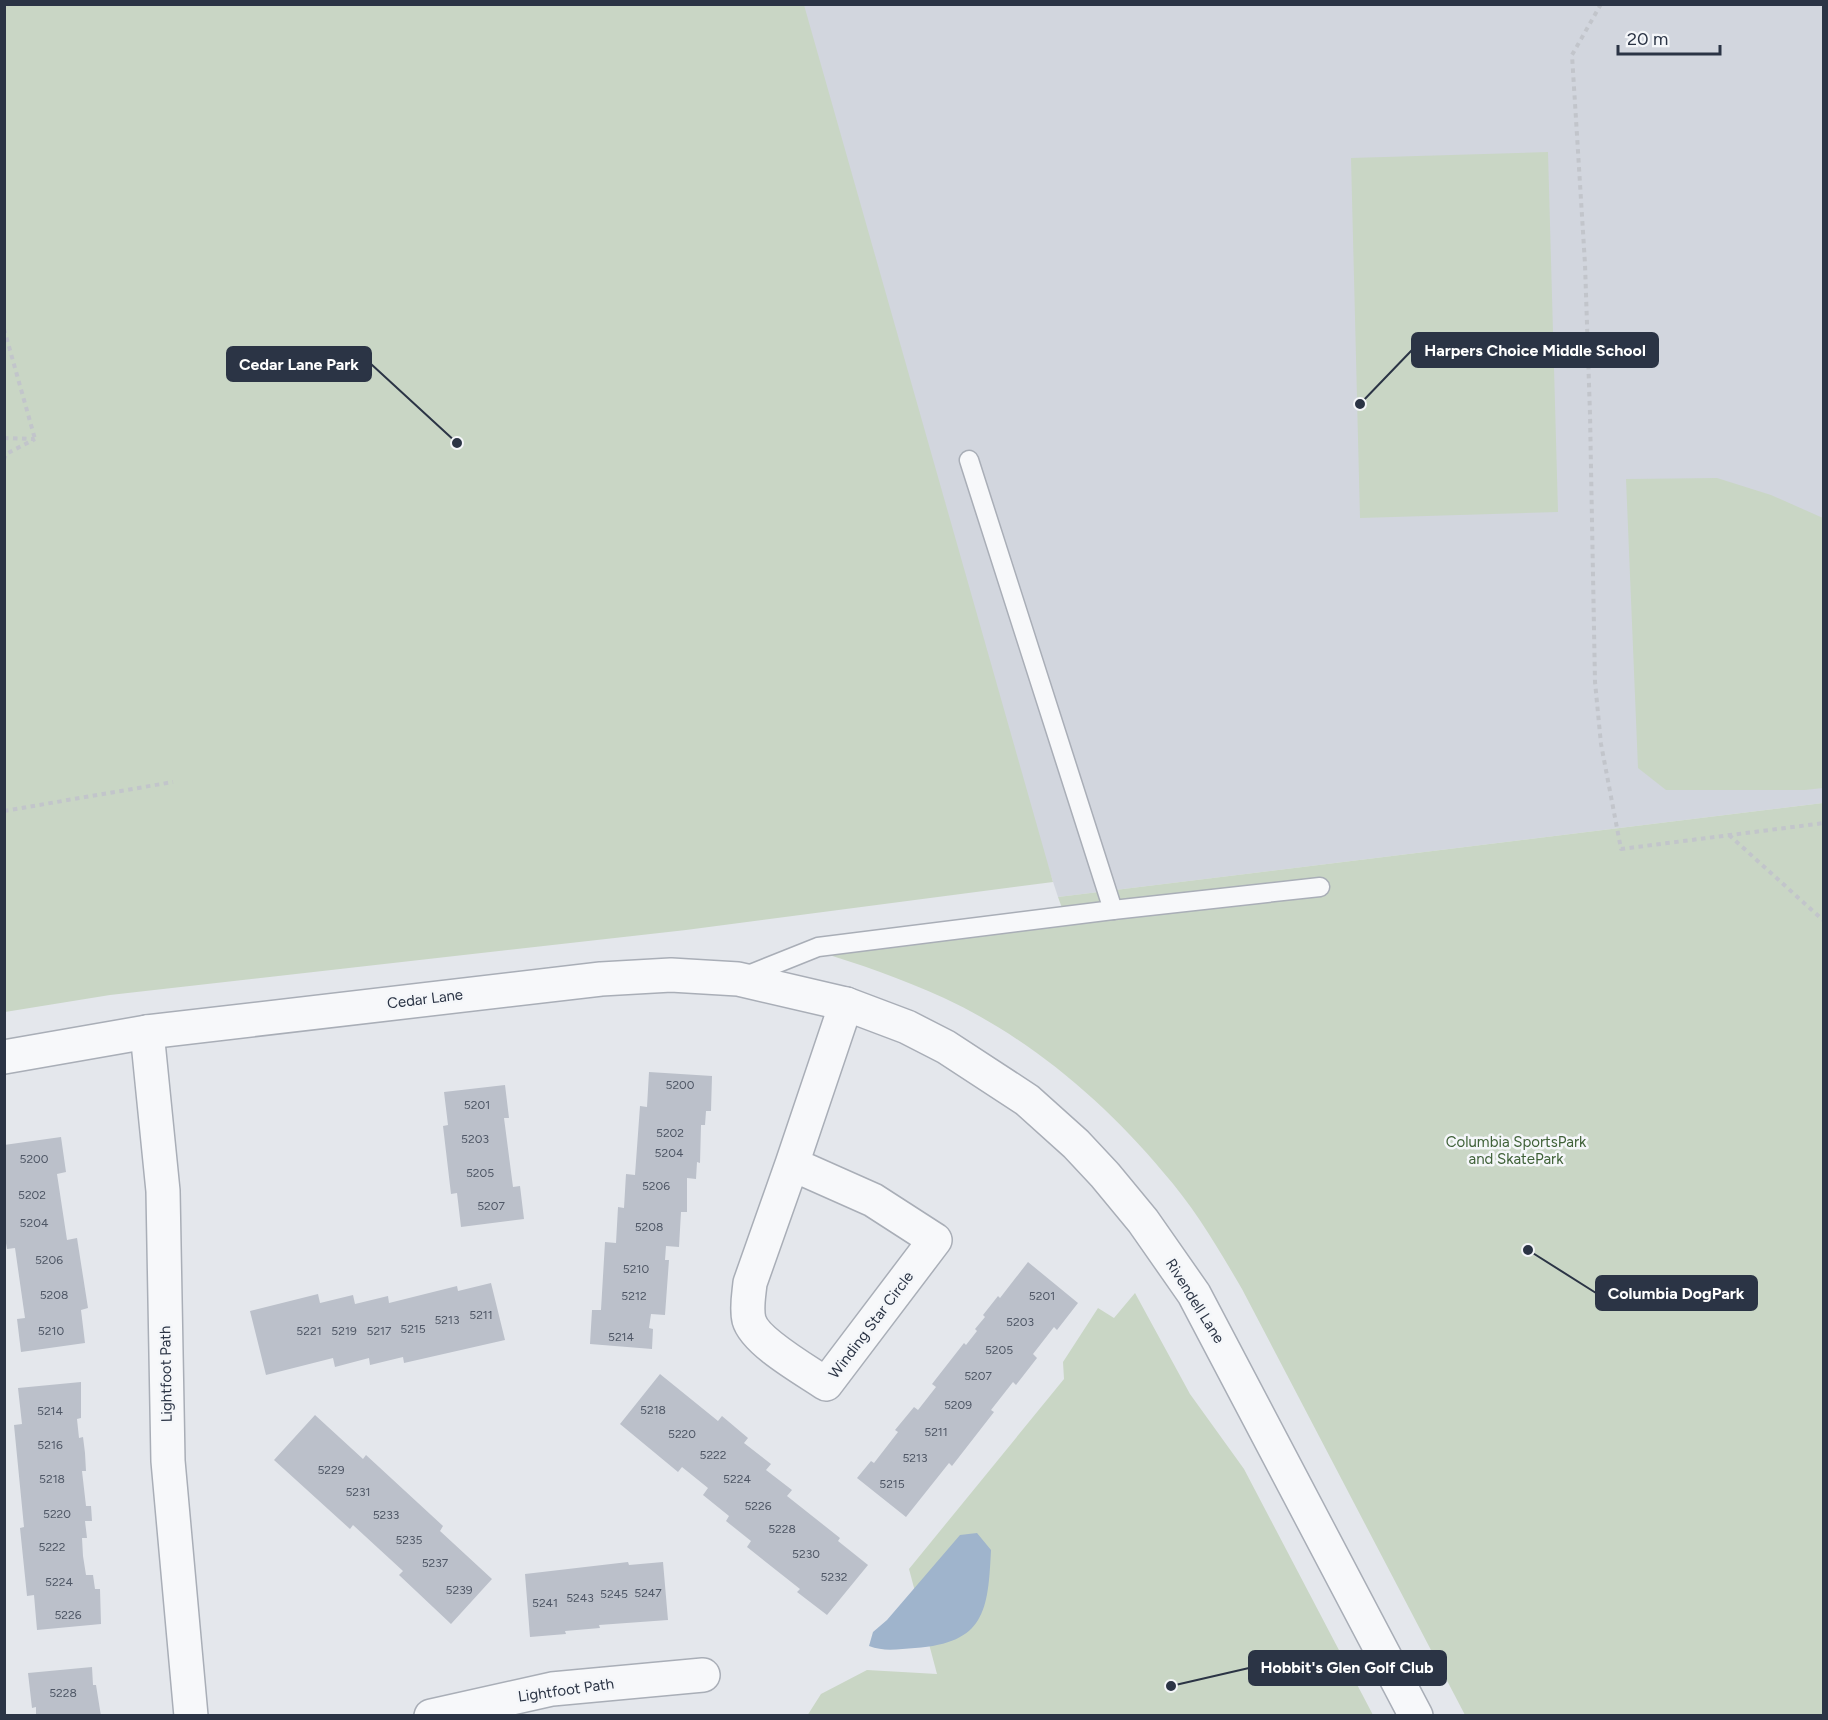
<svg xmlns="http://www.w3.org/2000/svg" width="1828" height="1720" font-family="Figtree,sans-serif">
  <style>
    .built { fill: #d2d6de }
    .green { fill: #c9d6c5 }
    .water { fill: #9fb4cc }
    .building { fill: #bbc0ca }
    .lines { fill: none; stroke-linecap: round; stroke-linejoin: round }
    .service-casing { stroke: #a9aeb7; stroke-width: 21 }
    .minor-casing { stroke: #a9aeb7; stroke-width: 36 }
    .path { stroke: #c2c5cb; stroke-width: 4; stroke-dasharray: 4.5 4.5; stroke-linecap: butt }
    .service { stroke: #f7f8fa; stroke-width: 18 }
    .minor { stroke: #f7f8fa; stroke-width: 33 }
    .labels { text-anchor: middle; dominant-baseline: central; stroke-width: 5; stroke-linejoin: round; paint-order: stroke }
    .number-label { font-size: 12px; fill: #4f5766 }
    .street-label { font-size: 15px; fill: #2b3445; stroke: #f4f6f9 }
    .park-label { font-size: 15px; fill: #3f6138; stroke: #f4f6f9 }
    .leader { fill: none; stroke: #2b3445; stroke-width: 2 }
    .callout-dot { fill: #2b3445; stroke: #f4f6f9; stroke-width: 2 }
    .callout { fill: #2b3445; stroke: #2b3445; stroke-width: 2 }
    .callout-label { font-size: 16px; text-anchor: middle; font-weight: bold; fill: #fff }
  </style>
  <rect width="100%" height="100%" fill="#e4e7ec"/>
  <path class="built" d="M766,5h1057v798l-765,94z"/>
  <g class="green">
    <path d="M5,4l799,1 249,877 -367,48 -576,65 -105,17z"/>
    <path d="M1548,152l10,360 -198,6 -9,-360z"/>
    <path d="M1717,478l54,17 52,23v270l-18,2h-139l-28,-22 -12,-289z"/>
    <path d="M1823,803v912h-358l-223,-426c-24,-41 -48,-82 -79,-117 -59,-71 -135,-135 -219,-174 -42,-19 -84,-34 -128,-47l250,-32 -8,-22z"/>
    <path d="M1135,1293l55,101 54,75 129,246 -566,1 14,-22 46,-24 70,4 -28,-105 155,-190 -1,-17 35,-54 16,10z"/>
  </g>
  <path class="water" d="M977,1533l14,17c-3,61 -6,93 -76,98 -16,1 -31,4 -46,-2l4,-14 14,-12 73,-85z"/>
  <g class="building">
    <path d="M649,1072l63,4 -1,35h-5l-1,14h-4l-1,38 -3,-1 -1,17 -9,-1v34h-6l-2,35 -13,-1 -1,14h4l-4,55 -14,-1 -2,14 4,1 -1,20 -62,-5 2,-34h9l4,-68 11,1 2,-36 6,1 2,-34 9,1 5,-69 7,1z"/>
    <path d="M505,1085l4,33h-5l9,69 7,-1 4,33 -63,8 -4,-34 -6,1 -8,-68 5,-1 -4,-33z"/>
    <path d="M61,1137l5,35 -9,2 10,66 10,-2 11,70 -7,2 4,33 -64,9 -4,-33 8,-1 -10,-70 -8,1 -3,-18v-86z"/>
    <path d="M1028,1262l50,41 -21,27 -3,-3 -21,27 4,4 -21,27 -3,-3 -22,28 3,2 -42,54 -3,-3 -43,54 -49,-39 14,-17 3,2 24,-31 -3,-2 19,-23 4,3 18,-23 -4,-3 32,-41 2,2 11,-14 -2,-2 10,-12 -2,-2 15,-19 2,2z"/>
    <path d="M491,1283l14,57 -101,23 -1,-6 -33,8 -1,-7 -34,9 -2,-9 -67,17 -16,-64 68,-17 2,9 33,-8 2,9 33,-8 1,7 68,-17 1,5z"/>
    <path d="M660,1374l58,47 4,-5 26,22 -4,5 27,21 -5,6 26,20 -5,6 53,42 -2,3 30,24 -41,50 -30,-23 3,-3 -53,-42 4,-6 -25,-20 3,-5 -26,-21 5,-7 -26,-21 -4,5 -58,-48z"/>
    <path d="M81,1382v36l-4,1 2,19 4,-1 2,16 1,18h-4l4,35h5l1,15h-7l2,17h-5l1,18 3,19h7l2,14h5l1,35 -64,6 -3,-35 -7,1 -7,-68 4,-1 -10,-102 8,-1 -4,-36z"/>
    <path d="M315,1415l48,44 3,-4 77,71 -3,5 52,48 -41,45 -52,-49 4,-4 -50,-46 -3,4 -76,-69z"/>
    <path d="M628,1562l1,3 34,-3 5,58 -69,5 1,3 -35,3 1,3 -36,3 -5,-63z"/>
    <path d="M92,1667l1,18h3l5,31h-65v-9l-4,1 -4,-35z"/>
  </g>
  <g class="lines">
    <defs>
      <g id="service">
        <path d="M969,460l144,450"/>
        <path d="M743,977l75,-30 295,-37 207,-23"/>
      </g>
      <g id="minor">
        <path d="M147,1032l16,159 5,270 23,255"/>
        <path d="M4,1057l143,-25 454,-53 70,-4 67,4 108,25 61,23 39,20 81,53 49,44 29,31 38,46 51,73 222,422"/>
        <path d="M792,1164l-42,119c-1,11 -4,25 -1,37 6,22 58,51 77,64l109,-144 -62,-40 -81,-36 54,-160"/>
        <path d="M431,1716l121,-27 151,-14"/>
      </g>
    </defs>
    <use href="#service" class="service-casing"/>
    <use href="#minor" class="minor-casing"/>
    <g class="path">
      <path d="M1601,4l-29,51 13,209 5,150 5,268 6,62 20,105 203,-26"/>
      <path d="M4,329l31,110"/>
      <path d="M4,438l30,1"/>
      <path d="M4,460l2,-6 29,-15"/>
      <path d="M4,811l169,-29"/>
      <path d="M1729,835l95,86"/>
    </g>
    <use href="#service" class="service"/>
    <use href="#minor" class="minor"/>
  </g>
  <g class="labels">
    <g class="number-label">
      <text x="680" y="1085">5200</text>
      <text x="477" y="1105">5201</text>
      <text x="670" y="1133">5202</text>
      <text x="475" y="1139">5203</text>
      <text x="669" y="1153">5204</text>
      <text x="34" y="1159">5200</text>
      <text x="480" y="1173">5205</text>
      <text x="656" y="1186">5206</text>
      <text x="32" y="1195">5202</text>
      <text x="491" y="1206">5207</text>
      <text x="34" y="1223">5204</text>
      <text x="649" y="1227">5208</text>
      <text x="49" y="1260">5206</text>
      <text x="636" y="1269">5210</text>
      <text x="54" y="1295">5208</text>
      <text x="634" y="1296">5212</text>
      <text x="1042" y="1296">5201</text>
      <text x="481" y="1315">5211</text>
      <text x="447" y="1320">5213</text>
      <text x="1020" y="1322">5203</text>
      <text x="413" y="1329">5215</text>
      <text x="51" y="1331">5210</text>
      <text x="309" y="1331">5221</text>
      <text x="344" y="1331">5219</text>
      <text x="379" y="1331">5217</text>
      <text x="621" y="1337">5214</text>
      <text x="999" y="1350">5205</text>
      <text x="978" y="1376">5207</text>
      <text x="958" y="1405">5209</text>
      <text x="653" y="1410">5218</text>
      <text x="50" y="1411">5214</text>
      <text x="936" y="1432">5211</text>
      <text x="682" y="1434">5220</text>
      <text x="50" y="1445">5216</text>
      <text x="713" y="1455">5222</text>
      <text x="915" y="1458">5213</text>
      <text x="331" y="1470">5229</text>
      <text x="52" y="1479">5218</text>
      <text x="737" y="1479">5224</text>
      <text x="892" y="1484">5215</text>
      <text x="358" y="1492">5231</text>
      <text x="758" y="1506">5226</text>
      <text x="57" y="1514">5220</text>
      <text x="386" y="1515">5233</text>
      <text x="782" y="1529">5228</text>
      <text x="409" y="1540">5235</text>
      <text x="52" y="1547">5222</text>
      <text x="806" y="1554">5230</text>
      <text x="435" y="1563">5237</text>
      <text x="834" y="1577">5232</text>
      <text x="59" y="1582">5224</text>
      <text x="459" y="1590">5239</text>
      <text x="648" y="1593">5247</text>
      <text x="614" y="1594">5245</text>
      <text x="580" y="1598">5243</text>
      <text x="545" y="1603">5241</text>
      <text x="68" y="1615">5226</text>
      <text x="63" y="1693">5228</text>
    </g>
    <g class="street-label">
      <text transform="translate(425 999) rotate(-7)">Cedar Lane</text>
      <text transform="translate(1195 1301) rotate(58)">Rivendell Lane</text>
      <text transform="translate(871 1325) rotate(-53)">Winding Star Circle</text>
      <text transform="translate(166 1374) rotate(-91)">Lightfoot Path</text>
      <text transform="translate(566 1690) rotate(-8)">Lightfoot Path</text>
    </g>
    <g class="park-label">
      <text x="1516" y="1142">Columbia SportsPark<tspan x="1516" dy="17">and SkatePark</tspan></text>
    </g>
  </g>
  <path class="leader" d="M1360 404L1412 350M457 443L371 364M1528 1250L1596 1293M1171 1686L1249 1668"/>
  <g class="callout-dot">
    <circle cx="1360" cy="404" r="6"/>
    <circle cx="457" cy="443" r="6"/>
    <circle cx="1528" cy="1250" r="6"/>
    <circle cx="1171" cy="1686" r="6"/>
  </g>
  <g class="callout">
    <rect x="1412" y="333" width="246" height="34" rx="6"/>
    <rect x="227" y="347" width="144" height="34" rx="6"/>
    <rect x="1596" y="1276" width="161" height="34" rx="6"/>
    <rect x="1249" y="1651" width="197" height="34" rx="6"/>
  </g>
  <g class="callout-label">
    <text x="1535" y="356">Harpers Choice Middle School</text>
    <text x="299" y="370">Cedar Lane Park</text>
    <text x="1676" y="1299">Columbia DogPark</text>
    <text x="1347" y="1673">Hobbit's Glen Golf Club</text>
  </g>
  <rect width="1828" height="1720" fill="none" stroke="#2b3445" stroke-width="12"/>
  <path d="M1618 45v9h102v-9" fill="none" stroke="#2b3445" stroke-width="3"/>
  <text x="1627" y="45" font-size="18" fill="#2b3445" stroke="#f4f6f9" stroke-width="4.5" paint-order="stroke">20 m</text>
</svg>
